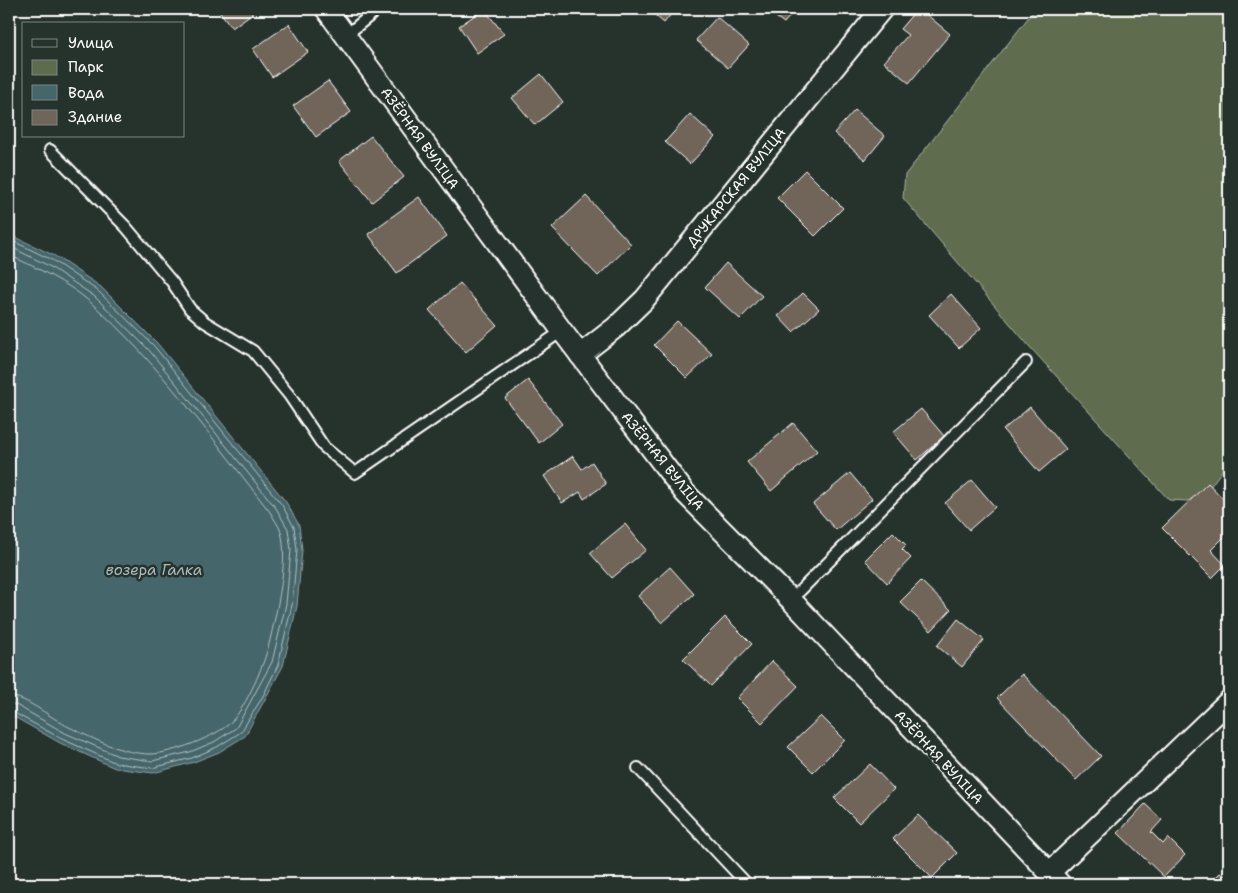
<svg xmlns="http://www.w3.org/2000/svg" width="1238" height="893" font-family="'Shantell Sans',sans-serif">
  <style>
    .green { fill: #5e6c4e; stroke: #aeb6a6 }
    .water { fill: #45666b; stroke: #8fa3a6 }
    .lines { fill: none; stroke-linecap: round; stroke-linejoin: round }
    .shore { stroke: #b5c2c4; stroke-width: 1 }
    .building { fill: #706559; stroke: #fff }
    .service-casing { stroke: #fff; stroke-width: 14 }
    .minor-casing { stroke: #fff; stroke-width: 24 }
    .service { stroke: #26332d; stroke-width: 10 }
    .minor { stroke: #26332d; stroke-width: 20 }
    .labels { text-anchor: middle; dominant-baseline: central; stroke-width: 5; stroke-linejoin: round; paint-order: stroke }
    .street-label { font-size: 14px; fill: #fff; stroke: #26332d }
    .water-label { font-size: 15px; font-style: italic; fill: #abbabc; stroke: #26332d }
  </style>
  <rect width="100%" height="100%" fill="#26332d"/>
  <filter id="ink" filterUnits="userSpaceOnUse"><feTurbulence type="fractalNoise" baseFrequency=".02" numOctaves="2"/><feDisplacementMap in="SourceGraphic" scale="10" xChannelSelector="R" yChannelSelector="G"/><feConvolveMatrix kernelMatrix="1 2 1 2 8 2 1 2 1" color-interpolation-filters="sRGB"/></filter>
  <g filter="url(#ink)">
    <path class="green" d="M1035,9h194v452l-19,26 -22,14 -19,-1 -140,-154 -126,-148 2,-23z"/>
    <path class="water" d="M9,234l46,22 46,31 56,56 129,159 13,23 3,25 -5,56 -14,60 -38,70 -26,16 -25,10 -41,11 -38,-5 -55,-25 -51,-29z"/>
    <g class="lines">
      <g class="shore">
        <path d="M9,239l43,21 46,31 56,55 128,159 12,22 3,23 -5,55 -14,60 -15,31 -22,36 -24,15 -25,11 -40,10 -36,-5 -54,-24 -53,-29"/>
        <path d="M9,246l40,20 45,30 55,54 127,158 12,21 3,21 -5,54 -14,58 -36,66 -22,14 -24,10 -38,9 -34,-5 -53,-23 -49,-28 -7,-1"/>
        <path d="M9,255c28,13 58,27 81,47 66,58 126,141 180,210 3,6 9,13 11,20 8,30 -5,82 -12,112 -5,21 -23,63 -38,78 -13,14 -61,32 -80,32 -29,0 -57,-15 -82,-27 -17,-8 -42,-30 -60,-31"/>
      </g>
    </g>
    <g class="building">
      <path d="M218,9h40l-26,19z"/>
      <path d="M484,9l20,25 -27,19 -18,-27z"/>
      <path d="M648,9h27l-11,14z"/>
      <path d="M765,9h31l-12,14z"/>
      <path d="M917,9h3l30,25 -41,49 -25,-21 24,-27 -8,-6z"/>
      <path d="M717,17l32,28 -21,23 -32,-28z"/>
      <path d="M289,24l19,28 -36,25 -19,-28z"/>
      <path d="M541,74l22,28 -28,23 -23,-27z"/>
      <path d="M328,81l23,31 -35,25 -23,-31z"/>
      <path d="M855,110l30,26 -20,24 -31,-27z"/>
      <path d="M690,114l25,23 -25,27 -25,-22z"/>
      <path d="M371,136l33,41 -32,25 -33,-41z"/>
      <path d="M805,170l38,38 -28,28 -38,-38z"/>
      <path d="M586,196l45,48 -33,32 -46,-48z"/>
      <path d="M419,197l28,39 -50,37 -29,-39z"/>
      <path d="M726,263l36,33 -22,23 -35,-32z"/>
      <path d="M460,283l37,42 -31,27 -37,-42z"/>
      <path d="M803,293l16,16 -26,23 -15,-16z"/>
      <path d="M951,294l30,34 -22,20 -30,-33z"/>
      <path d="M677,321l35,33 -25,24 -33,-33z"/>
      <path d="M528,380l34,44 -23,19 -34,-45z"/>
      <path d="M1030,407l36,42 -27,23 -36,-42z"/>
      <path d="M921,409l23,27 -27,24 -24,-28z"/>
      <path d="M793,423l24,28 -46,40 -24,-29z"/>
      <path d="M573,456l9,13 10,-7 14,22 -22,15 -4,-7 -18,11 -18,-27z"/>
      <path d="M850,473l22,26 -36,31 -23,-26z"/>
      <path d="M972,480l23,27 -26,23 -24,-27z"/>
      <path d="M1208,483l21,22v27l-18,18 14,15 -13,13 -50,-50z"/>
      <path d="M625,524l21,26 -34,28 -22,-25z"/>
      <path d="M893,532l13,13 -4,4 9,9 -24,25 -22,-23z"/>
      <path d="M670,567l24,27 -32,29 -24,-27z"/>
      <path d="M921,581l30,29 -20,21 -31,-29z"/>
      <path d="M725,617l27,27 -41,42 -28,-27z"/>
      <path d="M958,619l26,21 -22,27 -25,-21z"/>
      <path d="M772,661l26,25 -36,37 -25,-25z"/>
      <path d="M1022,674l79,82 -25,24 -79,-82z"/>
      <path d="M821,716l24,24 -32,32 -25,-25z"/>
      <path d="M870,764l24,25 -35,34 -25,-25z"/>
      <path d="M1145,804l17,16 -11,12 12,12 5,-6 17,17 -21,22 -46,-44z"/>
      <path d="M918,815l39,38 -25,25 -39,-39z"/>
      <path d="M1220,873l9,6v5h-20z"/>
      <path d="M979,877l7,7h-14z"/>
    </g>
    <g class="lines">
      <defs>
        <g id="service">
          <path d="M345,36l33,-27"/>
          <path d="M50,150l76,77 46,55 18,27 15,13 48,29 36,44 35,52 31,26 207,-142"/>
          <path d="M791,600l235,-238"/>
          <path d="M638,768l109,116"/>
        </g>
        <g id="minor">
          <path d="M326,9l236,322 123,162 106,107 269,284"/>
          <path d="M580,355l36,-28 28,-27 238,-291"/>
          <path d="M1049,873l180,-172"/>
        </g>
      </defs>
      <use href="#service" class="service-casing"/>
      <use href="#minor" class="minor-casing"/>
      <use href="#service" class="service"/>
      <use href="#minor" class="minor"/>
    </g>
  </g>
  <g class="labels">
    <g class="street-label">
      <text transform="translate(420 138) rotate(54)">АЗЁРНАЯ ВУЛІЦА</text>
      <text transform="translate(736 187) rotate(-51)">ДРУКАРСКАЯ ВУЛІЦА</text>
      <text transform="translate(663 461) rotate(51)">АЗЁРНАЯ ВУЛІЦА</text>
      <text transform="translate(939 757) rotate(47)">АЗЁРНАЯ ВУЛІЦА</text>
    </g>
    <g class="water-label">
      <text x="154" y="570">возера Галка</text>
    </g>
  </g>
  <rect width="1238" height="893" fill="none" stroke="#26332d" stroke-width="30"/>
  <rect x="15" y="15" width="1208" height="863" fill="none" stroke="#fff" stroke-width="2" filter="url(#ink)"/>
  <rect x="22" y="22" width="162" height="115" fill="#26332d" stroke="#7d8581"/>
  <rect x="32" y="39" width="25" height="8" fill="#26332d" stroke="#7d8581"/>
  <text x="68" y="48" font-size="15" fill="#ffffff">Улица</text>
  <rect x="32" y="60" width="25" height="15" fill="#5e6c4e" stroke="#7d8581"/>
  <text x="68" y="72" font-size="15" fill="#ffffff">Парк</text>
  <rect x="32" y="85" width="25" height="15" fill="#45666b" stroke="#7d8581"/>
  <text x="68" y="98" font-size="15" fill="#ffffff">Вода</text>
  <rect x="32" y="110" width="25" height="15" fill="#706559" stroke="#7d8581"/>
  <text x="68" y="122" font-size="15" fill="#ffffff">Здание</text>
</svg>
